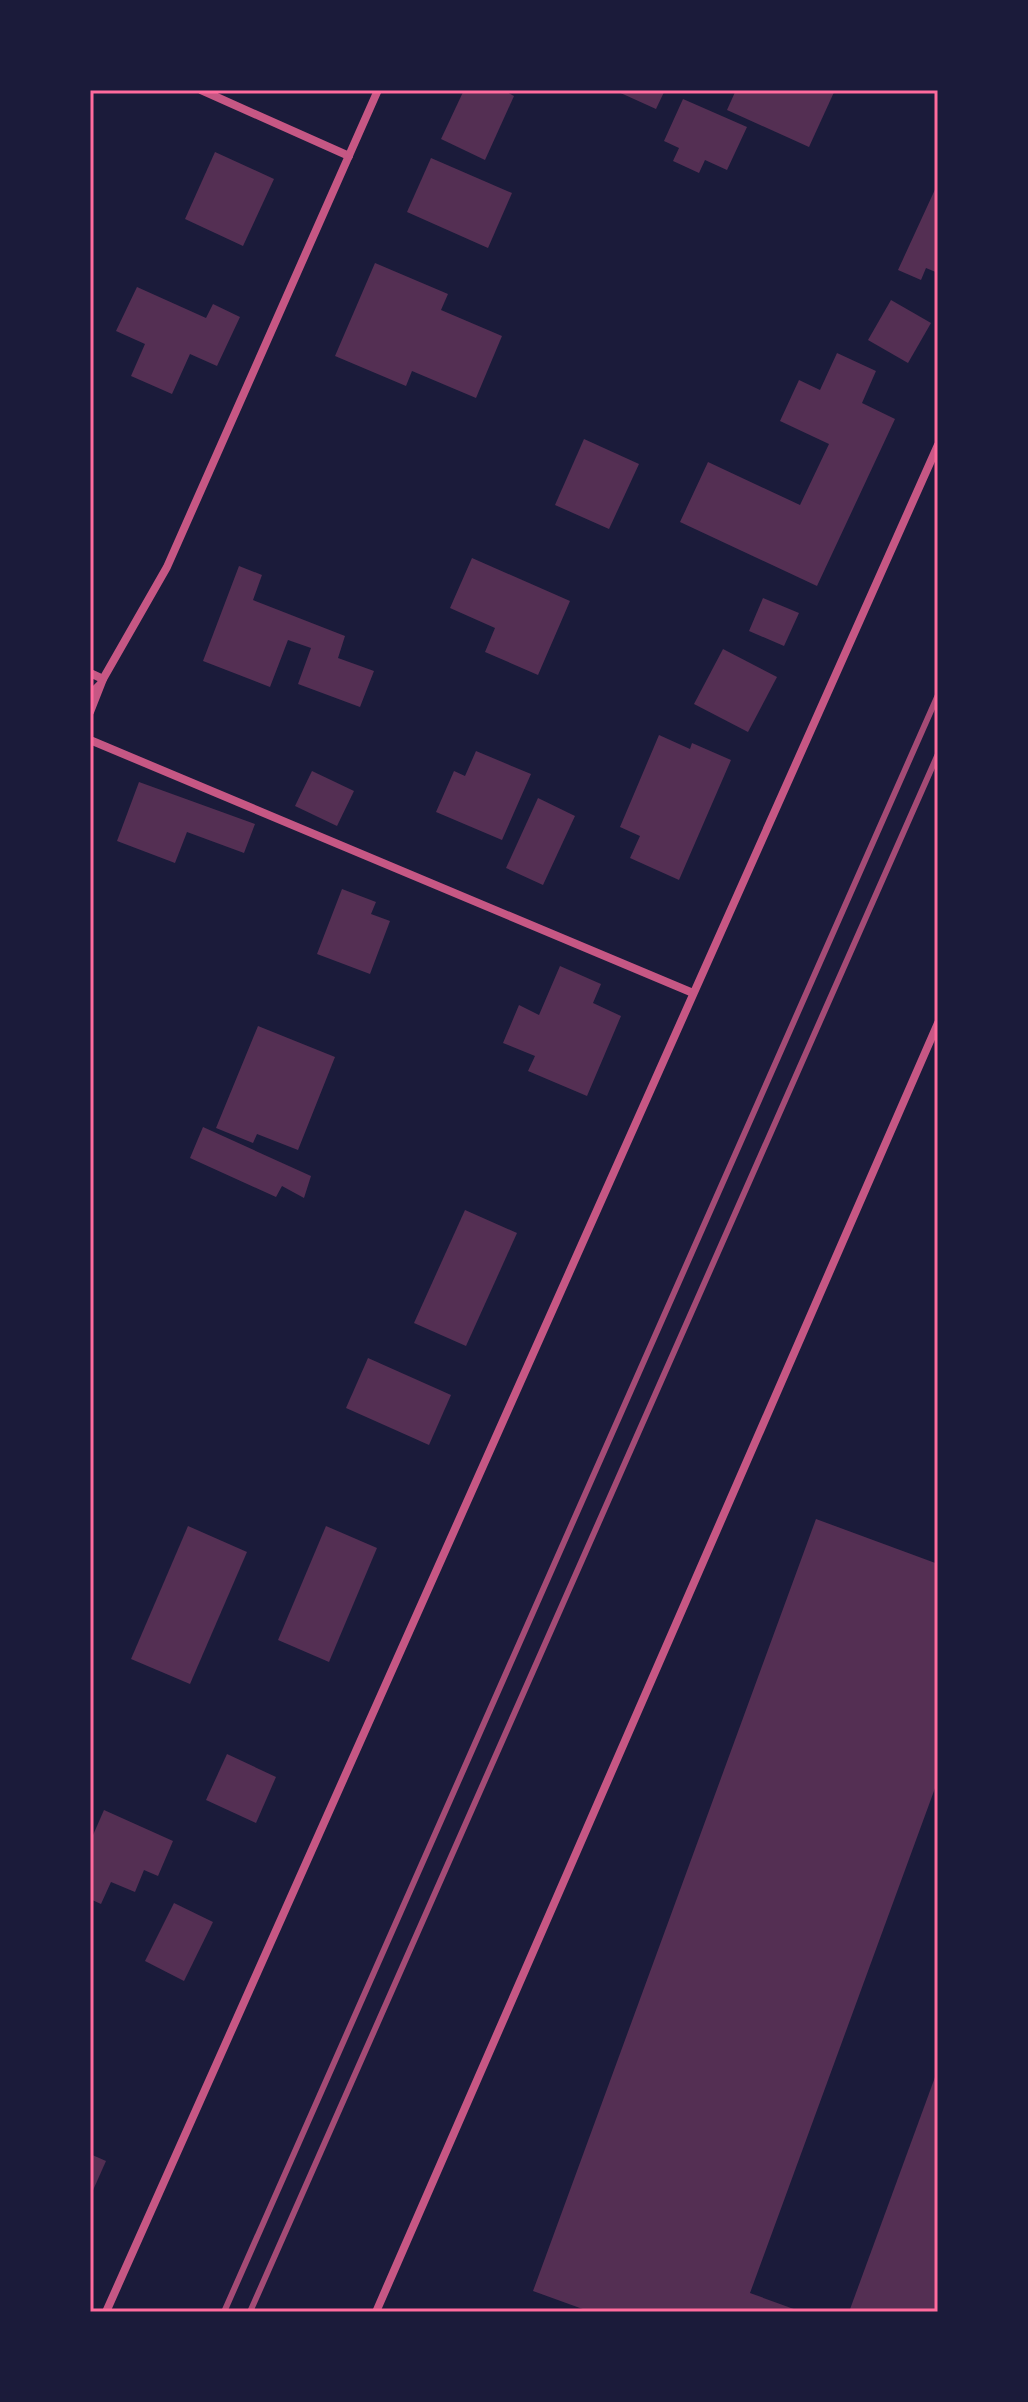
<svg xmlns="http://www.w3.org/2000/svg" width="1028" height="2402" font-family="Roboto,sans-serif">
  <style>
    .building { fill: #542f53 }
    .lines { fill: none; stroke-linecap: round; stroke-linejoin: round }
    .service { stroke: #c65784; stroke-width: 6 }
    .minor { stroke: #c65784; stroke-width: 8 }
    .rail { stroke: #a44b75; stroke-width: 6 }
    .neatline { fill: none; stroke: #ff6b9d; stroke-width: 3 }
  </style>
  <rect width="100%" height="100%" fill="#1b1b3a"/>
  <g class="building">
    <path d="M464,90h39l11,6 -29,64 -44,-21z"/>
    <path d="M614,90h51l-9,19z"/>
    <path d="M736,90h99l-26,57 -82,-37z"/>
    <path d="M683,99l64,28 -20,43 -22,-10 -6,13 -26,-12 6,-13 -15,-7z"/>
    <path d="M215,152l59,27 -31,67 -58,-27z"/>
    <path d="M431,158l81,35 -24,55 -81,-36z"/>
    <path d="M938,183v90l-12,-5 -5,12 -23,-10z"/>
    <path d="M375,263l73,31 -7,16 61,26 -26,62 -64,-27 -6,15 -71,-30z"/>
    <path d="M137,287l69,31 7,-14 27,13 -23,49 -27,-12 -18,40 -41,-18 14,-32 -29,-13z"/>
    <path d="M891,300l40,23 -23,40 -40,-23z"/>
    <path d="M837,353l39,18 -14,32 33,16 -78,167 -137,-64 28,-60 92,43 29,-61 -49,-23 19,-41 21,10z"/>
    <path d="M584,439l55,25 -30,65 -54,-24z"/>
    <path d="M472,558l98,43 -32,74 -53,-23 10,-24 -45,-20z"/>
    <path d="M239,566l23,9 -9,25 92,36 -7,22 36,13 -14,36 -62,-23 13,-36 -23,-8 -18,47 -67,-26z"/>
    <path d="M763,598l36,15 -15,33 -35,-15z"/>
    <path d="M723,649l54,28 -29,55 -54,-28z"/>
    <path d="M659,735l31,14 2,-6 39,17 -52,120 -49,-22 10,-22 -20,-9z"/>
    <path d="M476,751l55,23 -29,66 -66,-28 18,-41 11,5z"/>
    <path d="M312,771l42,20 -17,35 -42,-20z"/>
    <path d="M139,782l116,42 -11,29 -57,-21 -12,31 -58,-22z"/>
    <path d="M538,798l37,18 -32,69 -37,-17z"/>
    <path d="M342,889l34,13 -5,12 19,7 -20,53 -53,-20z"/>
    <path d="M560,966l41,18 -8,19 28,13 -34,80 -59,-25 7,-15 -32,-13 16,-38 20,10z"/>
    <path d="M258,1026l77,31 -37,93 -41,-16 -4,9 -37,-15z"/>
    <path d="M203,1127l108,49 -7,22 -22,-12 -6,11 -86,-39z"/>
    <path d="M465,1210l52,23 -51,113 -52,-23z"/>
    <path d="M368,1358l83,37 -22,50 -83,-37z"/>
    <path d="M816,1519l122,45v216l-188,513 52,19h-211l-58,-21z"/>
    <path d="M188,1526l59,26 -57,132 -59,-25z"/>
    <path d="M326,1526l51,22 -48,114 -51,-22z"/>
    <path d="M227,1754l49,23 -20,46 -50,-23z"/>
    <path d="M104,1810l69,31 -15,35 -14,-6 -9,22 -24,-10 -10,22 -11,-5v-57z"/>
    <path d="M174,1903l39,19 -29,59 -39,-20z"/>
    <path d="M938,2069v243h-89z"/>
    <path d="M90,2154l16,7 -16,36z"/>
  </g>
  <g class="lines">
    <path class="service" d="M90,693l11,-11"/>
    <g class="minor">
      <path d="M201,90l148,66"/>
      <path d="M90,673l13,6"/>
      <path d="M90,712l13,-33 64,-112 211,-477"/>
      <path d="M90,740l603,253"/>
      <path d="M106,2312l832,-1867"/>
      <path d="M376,2312l562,-1289"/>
    </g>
    <g class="rail">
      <path d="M224,2312l714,-1617"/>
      <path d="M250,2312l688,-1558"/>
    </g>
  </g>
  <rect width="1028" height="2402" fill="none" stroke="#1b1b3a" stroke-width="184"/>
  <rect x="92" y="92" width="844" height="2218" class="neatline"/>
</svg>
